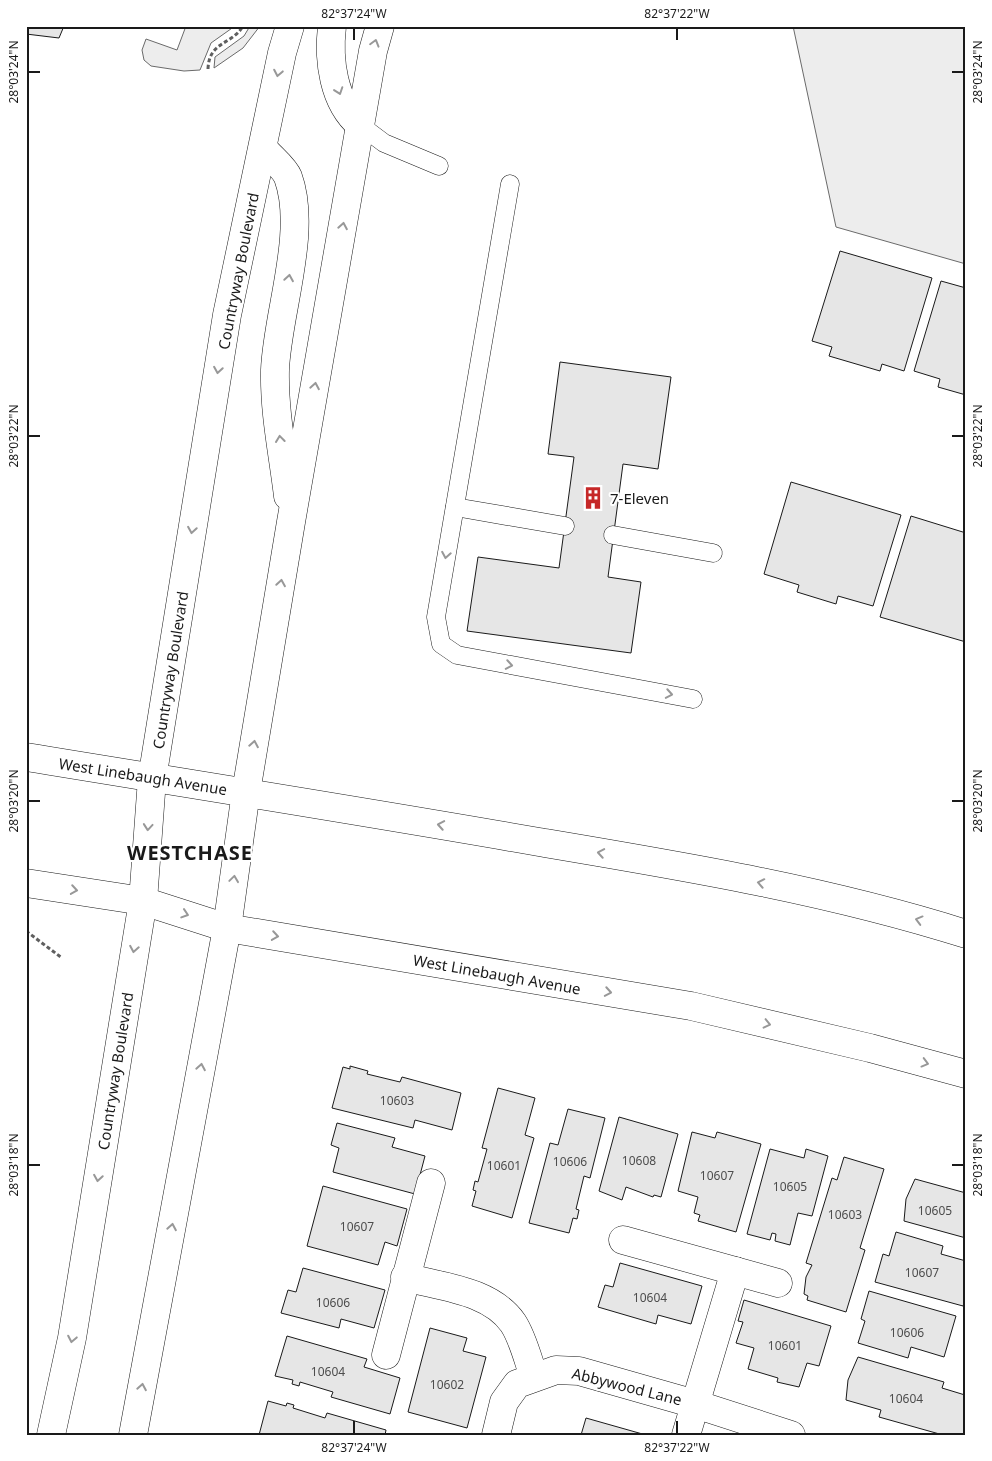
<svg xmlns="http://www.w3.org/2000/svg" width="992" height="1461" font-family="'Noto Sans',sans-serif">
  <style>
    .built { fill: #ededed; stroke: #6a6a6a }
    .building { fill: #e6e6e6; stroke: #1a1a1a }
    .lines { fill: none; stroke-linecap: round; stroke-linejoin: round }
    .lane-casing { stroke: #1a1a1a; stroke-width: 19 }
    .street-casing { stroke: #1a1a1a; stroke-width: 29 }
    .secondary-casing { stroke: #1a1a1a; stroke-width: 29 }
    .path { stroke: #5f5f5f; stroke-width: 3; stroke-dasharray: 4 2.5; stroke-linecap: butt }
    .lane { stroke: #fff; stroke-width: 18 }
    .street { stroke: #fff; stroke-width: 28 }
    .secondary { stroke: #fff; stroke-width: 28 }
    .oneway { stroke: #989898 }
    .ticks { fill: none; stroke: #1a1a1a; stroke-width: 2 }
    .labels { text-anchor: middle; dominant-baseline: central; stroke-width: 4; stroke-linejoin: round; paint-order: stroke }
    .number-label { font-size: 12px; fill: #4d4d4d }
    .street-label { font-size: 15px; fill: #1a1a1a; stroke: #fff }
    .poi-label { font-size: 15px; fill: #1a1a1a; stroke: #fff; text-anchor: start }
    .district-label { font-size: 20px; font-weight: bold; letter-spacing: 1px; fill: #1a1a1a; stroke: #fff }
    .neatline { fill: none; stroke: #1a1a1a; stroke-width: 2 }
    .ticks-label { font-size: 12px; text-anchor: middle; fill: #1a1a1a }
  </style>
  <rect width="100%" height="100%" fill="#fff"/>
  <g class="built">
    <path d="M186,26h49l-24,17 -11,27 -16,1 -33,-5 -7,-6 -2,-10 4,-11 31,11z"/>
    <path d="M250,26h10l-17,22 -29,20 1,-11 29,-21z"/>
    <path d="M793,26h173v238l-130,-37z"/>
  </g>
  <g class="building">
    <path d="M26,26h38l-5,12 -33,-4z"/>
    <path d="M840,251l92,27 -28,93 -22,-7 -2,7 -51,-15 3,-9 -20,-6z"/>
    <path d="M941,281l25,7v107l-28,-8 2,-8 -26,-8z"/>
    <path d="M560,362l111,15 -13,92 -35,-5 -15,113 33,5 -10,71 -164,-22 11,-74 81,11 15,-111 -26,-3z"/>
    <path d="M791,482l110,33 -28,91 -35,-10 -2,8 -39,-12 2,-7 -35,-11z"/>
    <path d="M911,516l55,17v109l-86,-25z"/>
    <path d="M350,1066l18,5 -1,3 33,8 2,-5 59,16 -9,37 -37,-10 -2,8 -81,-20 11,-41 7,2z"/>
    <path d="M498,1088l37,10 -10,37 9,3 -22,80 -40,-12 4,-15 -3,-1 2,-9 3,1 9,-33 -5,-1z"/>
    <path d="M568,1109l37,9 -15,60 -6,-2 -8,33 3,1 -2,9 -4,-1 -4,15 -40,-10 21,-80 8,2z"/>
    <path d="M619,1117l59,17 -17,63 -7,-2 -1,2 -27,-10 -4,13 -23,-9z"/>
    <path d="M337,1123l58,15 -3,9 33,9 -10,38 -82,-22 6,-24 -8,-3z"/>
    <path d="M692,1132l23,6 2,-6 44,12 -25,88 -38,-11 2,-6 -6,-2 4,-16 -20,-6z"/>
    <path d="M770,1149l34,9 2,-9 22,7 -16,60 -14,-3 -8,32 -15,-4 1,-7 -4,-1 -2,7 -23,-6z"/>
    <path d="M844,1157l40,12 -24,79 5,2 -19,62 -39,-12 1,-4 -4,-2 2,-17 6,-12 -6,-2 26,-85 5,2z"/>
    <path d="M915,1179l51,14v45l-62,-17 2,-22z"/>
    <path d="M323,1186l84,23 -10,37 -12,-4 -7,23 -71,-19z"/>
    <path d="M896,1232l47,14 -2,8 25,7v36l-3,9 -88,-24 8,-28 6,2z"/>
    <path d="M620,1263l82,23 -11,38 -33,-9 -2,9 -58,-17 7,-22 8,2z"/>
    <path d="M303,1268l82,22 -11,38 -33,-9 -2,9 -58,-15 7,-23 8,2z"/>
    <path d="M869,1291l87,25 -12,41 -33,-10 -3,11 -50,-15 7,-22 -4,-2z"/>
    <path d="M744,1300l87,26 -12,40 -12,-3 -8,24 -22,-5 1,-4 -30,-9 6,-21 -18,-5 7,-21 -5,-1z"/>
    <path d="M430,1328l37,10 -4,13 23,6 -19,71 -59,-16z"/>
    <path d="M287,1336l80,23 -3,8 36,11 -10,36 -59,-17 2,-5 -33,-10 -1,4 -7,-2 1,-4 -18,-4z"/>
    <path d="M858,1357l86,25 -2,6 23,7 1,40h-23l-64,-18 2,-7 -35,-10 2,-20z"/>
    <path d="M268,1401l18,5 1,-3 7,2 -1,3 32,10 2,-5 59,17 -1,5h-126z"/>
    <path d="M586,1418l60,17h-65z"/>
  </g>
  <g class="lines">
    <defs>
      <g id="lane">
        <path d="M360,125l24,18 55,23"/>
        <path d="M510,184l-74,433 5,27 16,11 236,44"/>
        <path d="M455,507l110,19"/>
        <path d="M613,535l100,18"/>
      </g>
      <g id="street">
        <path d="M623,1240l155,43"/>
        <path d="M405,1277c36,10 85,13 108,46 10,15 15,37 21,54"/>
        <path d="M386,1355l45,-172"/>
        <path d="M496,1435l8,-33 13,-18 39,-14 23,1 116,33 96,31"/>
        <path d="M686,1435l49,-164"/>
      </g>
      <g id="secondary">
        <path d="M332,26c-4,34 1,76 28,99"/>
        <path d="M263,148c7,9 21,19 25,29 20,55 -11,137 -13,193 -1,43 8,84 13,126"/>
        <path d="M26,757c171,28 342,55 513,85 143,24 288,48 427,92"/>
        <path d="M26,883l117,18 84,27 464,78 179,42 96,26"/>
        <path d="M51,1435l21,-97 71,-437 9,-122 75,-464 55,-262 8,-27"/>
        <path d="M133,1435l94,-507 19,-136 45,-270 82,-471 7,-25"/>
      </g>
    </defs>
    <use href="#lane" class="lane-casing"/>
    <use href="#street" class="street-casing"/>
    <use href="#secondary" class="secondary-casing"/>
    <g class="path">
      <path d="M208,69c1,-28 24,-24 35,-43"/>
      <path d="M26,931l36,27"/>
    </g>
    <use href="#lane" class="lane"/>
    <use href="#street" class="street"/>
    <use href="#secondary" class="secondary"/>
  </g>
  <defs><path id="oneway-chevron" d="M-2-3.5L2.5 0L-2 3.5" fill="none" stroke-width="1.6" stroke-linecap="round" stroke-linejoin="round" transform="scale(1.25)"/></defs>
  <g class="oneway">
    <use href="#oneway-chevron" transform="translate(375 43) rotate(-74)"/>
    <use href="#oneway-chevron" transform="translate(278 73) rotate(101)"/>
    <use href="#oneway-chevron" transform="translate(339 91) rotate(71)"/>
    <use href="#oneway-chevron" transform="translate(343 226) rotate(-80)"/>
    <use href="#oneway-chevron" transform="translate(289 278) rotate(-81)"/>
    <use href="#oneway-chevron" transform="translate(218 370) rotate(99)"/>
    <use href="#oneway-chevron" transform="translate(315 386) rotate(-80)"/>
    <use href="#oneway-chevron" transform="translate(280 439) rotate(-97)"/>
    <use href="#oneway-chevron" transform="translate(192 530) rotate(99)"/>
    <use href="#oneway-chevron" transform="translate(446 555) rotate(100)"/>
    <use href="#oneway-chevron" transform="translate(281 583) rotate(-81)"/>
    <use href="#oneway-chevron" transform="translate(509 665) rotate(10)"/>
    <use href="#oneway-chevron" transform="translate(669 694) rotate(10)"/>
    <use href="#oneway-chevron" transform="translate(254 744) rotate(-80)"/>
    <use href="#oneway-chevron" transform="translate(441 825) rotate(-170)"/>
    <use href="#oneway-chevron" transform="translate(148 827) rotate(95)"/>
    <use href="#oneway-chevron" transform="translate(601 853) rotate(-170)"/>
    <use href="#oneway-chevron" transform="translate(234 879) rotate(-82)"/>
    <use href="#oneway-chevron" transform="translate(761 883) rotate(-169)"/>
    <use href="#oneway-chevron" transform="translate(74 890) rotate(9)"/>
    <use href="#oneway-chevron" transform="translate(185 914) rotate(18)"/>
    <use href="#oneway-chevron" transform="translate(919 920) rotate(-165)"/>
    <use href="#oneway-chevron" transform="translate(275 936) rotate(9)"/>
    <use href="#oneway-chevron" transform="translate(134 949) rotate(100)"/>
    <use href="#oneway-chevron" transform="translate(608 992) rotate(10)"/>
    <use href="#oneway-chevron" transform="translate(767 1024) rotate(13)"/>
    <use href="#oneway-chevron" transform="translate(925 1063) rotate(15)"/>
    <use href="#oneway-chevron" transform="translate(201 1067) rotate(-80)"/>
    <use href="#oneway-chevron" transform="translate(98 1178) rotate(99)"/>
    <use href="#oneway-chevron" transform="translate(172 1227) rotate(-80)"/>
    <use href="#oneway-chevron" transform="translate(72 1339) rotate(101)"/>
    <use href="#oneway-chevron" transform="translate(142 1387) rotate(-80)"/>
  </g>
  <path class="ticks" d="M354,28v12M677,28v12M28,72h12M952,72h12M28,436h12M952,436h12M28,801h12M952,801h12M28,1165h12M952,1165h12M354,1421v13M677,1421v13"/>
  <defs>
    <symbol id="building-bare" viewBox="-9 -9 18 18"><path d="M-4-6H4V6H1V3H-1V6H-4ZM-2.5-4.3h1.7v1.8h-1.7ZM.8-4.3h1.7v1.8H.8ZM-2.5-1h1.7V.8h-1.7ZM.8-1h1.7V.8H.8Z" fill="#c62828" stroke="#fff" stroke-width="2.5" paint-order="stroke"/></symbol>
  </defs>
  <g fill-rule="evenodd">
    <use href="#building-bare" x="577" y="482" width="32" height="32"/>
  </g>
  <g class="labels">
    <g class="number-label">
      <text x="397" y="1100">10603</text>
      <text x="639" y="1160">10608</text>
      <text x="570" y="1161">10606</text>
      <text x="504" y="1165">10601</text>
      <text x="717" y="1175">10607</text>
      <text x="790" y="1186">10605</text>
      <text x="935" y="1210">10605</text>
      <text x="845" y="1214">10603</text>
      <text x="357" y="1226">10607</text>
      <text x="922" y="1272">10607</text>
      <text x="650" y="1297">10604</text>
      <text x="333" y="1302">10606</text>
      <text x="907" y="1332">10606</text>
      <text x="785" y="1345">10601</text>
      <text x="328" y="1371">10604</text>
      <text x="447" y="1384">10602</text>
      <text x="906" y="1398">10604</text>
    </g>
    <g class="street-label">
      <text transform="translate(238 271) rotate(-79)">Countryway Boulevard</text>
      <text transform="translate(170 670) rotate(-81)">Countryway Boulevard</text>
      <text transform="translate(143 776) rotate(9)">West Linebaugh Avenue</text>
      <text transform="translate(497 974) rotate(10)">West Linebaugh Avenue</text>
      <text transform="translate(115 1071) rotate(-81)">Countryway Boulevard</text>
      <text transform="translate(627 1386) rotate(14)">Abbywood Lane</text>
    </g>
    <g class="poi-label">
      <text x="610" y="498">7-Eleven</text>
    </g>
    <g class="district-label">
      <text x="190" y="852">WESTCHASE</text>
    </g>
  </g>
  <rect width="992" height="1461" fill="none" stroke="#ffffff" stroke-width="55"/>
  <rect x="28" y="28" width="936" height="1406" class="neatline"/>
  <g class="ticks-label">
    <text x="354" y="18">82°37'24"W</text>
    <text x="677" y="18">82°37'22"W</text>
    <text transform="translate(14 72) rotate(-90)" y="4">28°03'24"N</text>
    <text transform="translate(978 72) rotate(-90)" y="4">28°03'24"N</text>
    <text transform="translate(14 436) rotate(-90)" y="4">28°03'22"N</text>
    <text transform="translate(978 436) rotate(-90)" y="4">28°03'22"N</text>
    <text transform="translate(14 801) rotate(-90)" y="4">28°03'20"N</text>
    <text transform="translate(978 801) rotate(-90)" y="4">28°03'20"N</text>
    <text transform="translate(14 1165) rotate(-90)" y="4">28°03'18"N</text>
    <text transform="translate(978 1165) rotate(-90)" y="4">28°03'18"N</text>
    <text x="354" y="1452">82°37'24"W</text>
    <text x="677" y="1452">82°37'22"W</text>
  </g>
</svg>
